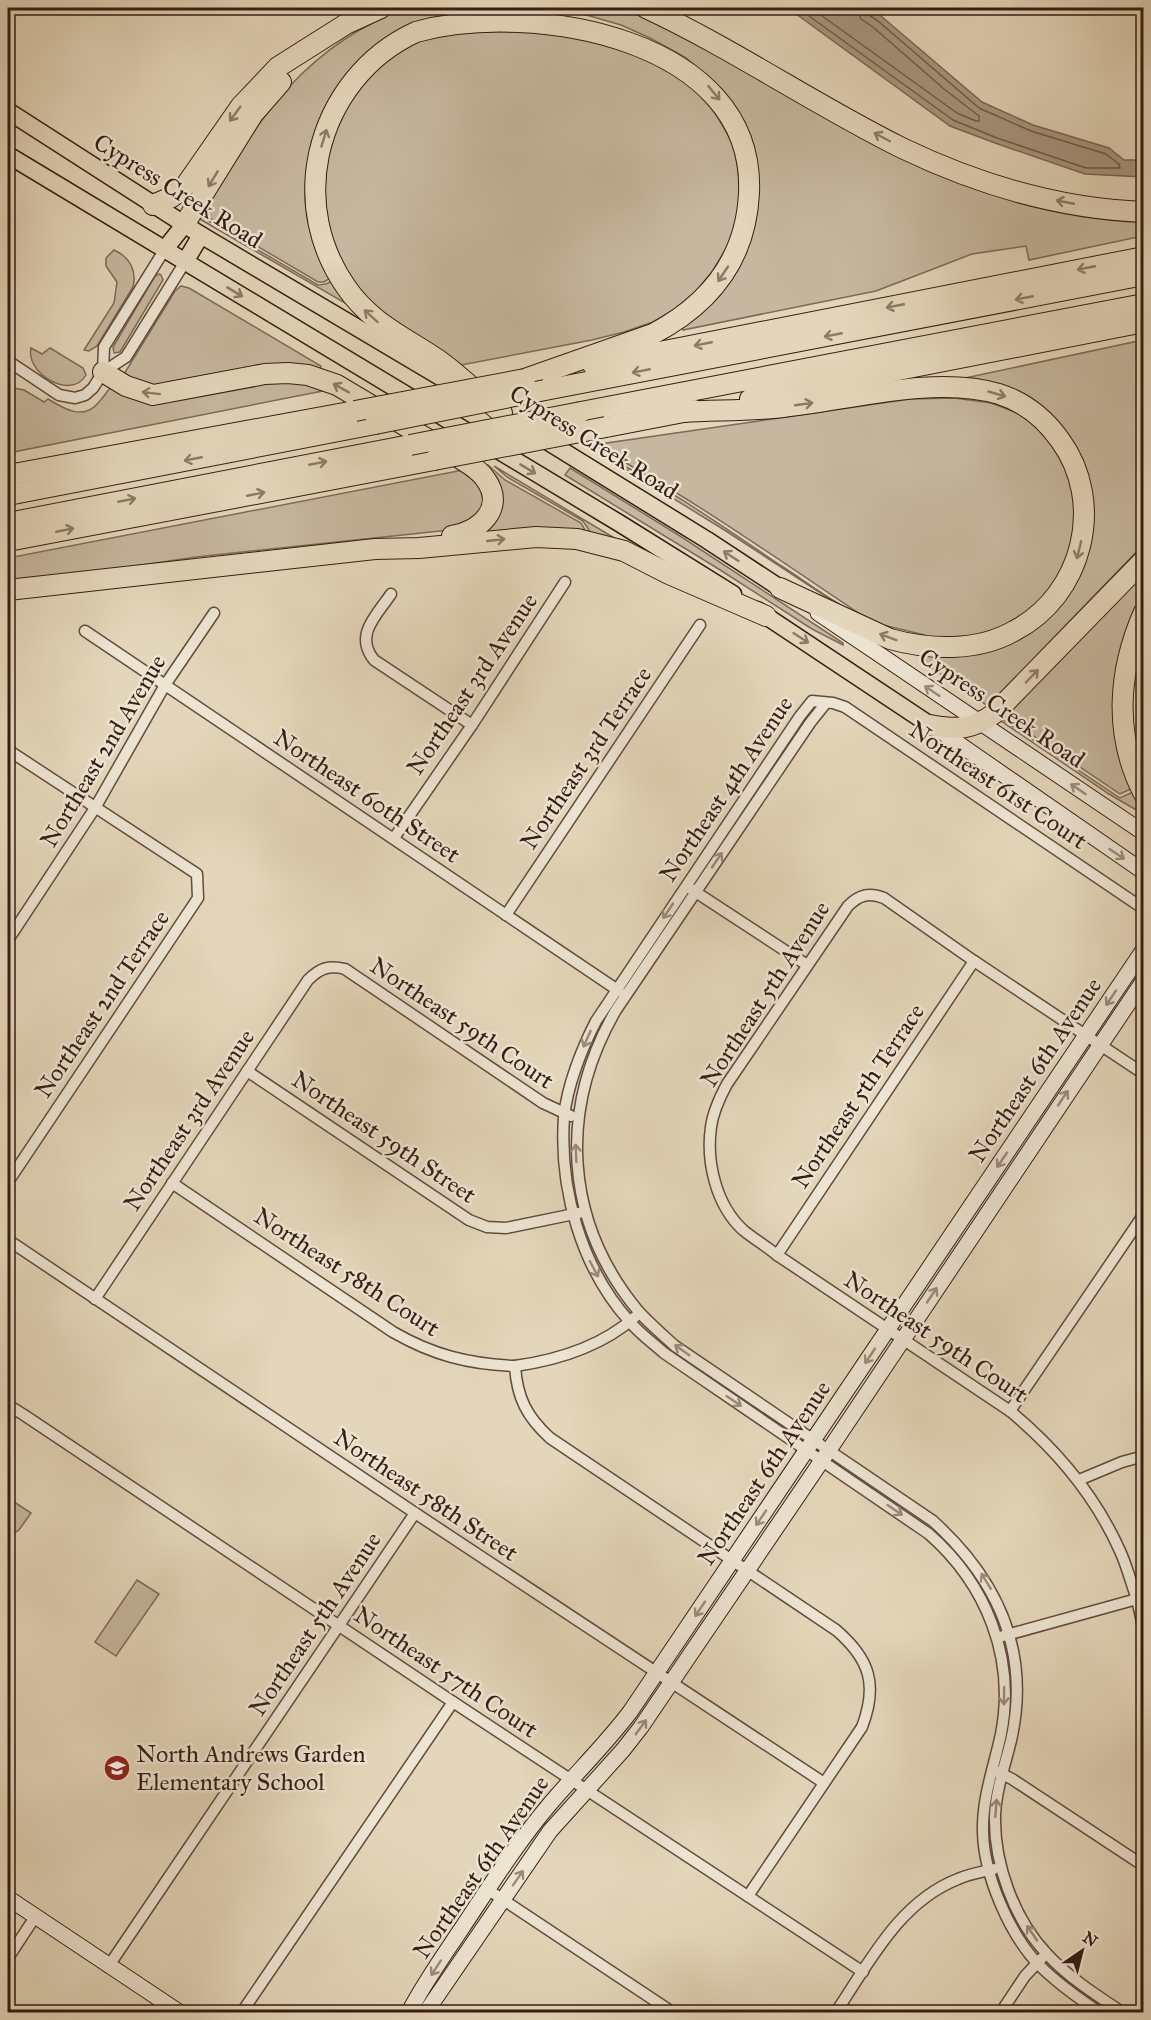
<svg xmlns="http://www.w3.org/2000/svg" width="1151" height="2020" font-family="'IM FELL Great Primer',serif">
  <style>
    .green { fill: #c6b79e; stroke: #7e6a58; stroke-width: 1.5 }
    .water { fill: #a99781; stroke: #7b6655; stroke-width: 1.5 }
    .lines { fill: none; stroke-linecap: round; stroke-linejoin: round }
    .shore { stroke: #705a4a; stroke-width: 1.5 }
    .street-casing { stroke: #624b3d; stroke-width: 13 }
    .secondary-casing { stroke: #361d13; stroke-width: 17 }
    .primary-casing { stroke: #361d13; stroke-width: 19 }
    .highway-casing { stroke: #361d13; stroke-width: 22 }
    .street { stroke: #ede4d2; stroke-width: 10 }
    .secondary { stroke: #ede4d2; stroke-width: 15 }
    .primary { stroke: #e4d6ba; stroke-width: 16 }
    .highway { stroke: #e4d6ba; stroke-width: 20 }
    .highway-bridge-casing { stroke: #361d13; stroke-width: 22; stroke-linecap: butt }
    .highway-bridge { stroke: #e4d6ba; stroke-width: 20 }
    .oneway { stroke: #8d7a66 }
    .oneway2 { stroke: #9b8a7c }
    .labels { text-anchor: middle; dominant-baseline: central; stroke-width: 5; stroke-linejoin: round; paint-order: stroke }
    .street-label { font-size: 24px; fill: #361d13; stroke: #ede4d2 }
    .poi-label { font-size: 24px; fill: #361d13; stroke: #ede4d2; text-anchor: start }
  </style>
  <rect width="100%" height="100%" fill="#e4d6ba"/>
  <filter id="stains"><feTurbulence type="fractalNoise" baseFrequency=".00333" numOctaves="4"/><feColorMatrix values="0 0 0 0 .2 0 0 0 0 .09 0 0 0 0 .02 0 0 0 .5 -.17"/></filter>
  <radialGradient id="worn" r=".72"><stop offset=".6" stop-color="#630" stop-opacity="0"/><stop offset="1" stop-color="#630" stop-opacity=".3"/></radialGradient>
  <g class="green">
    <path d="M406,8h87l-26,2 -27,6 -24,8 -26,15 -78,116 20,122 -8,5h-6l-117,-69c57,-91 99,-165 205,-205z"/>
    <path d="M534,8h86l43,17 237,131 243,65v15l-114,24 -3,-14 -54,8 -96,37 -193,39 -1,-5 54,-59 11,-129 -13,-31 -21,-25 -28,-24 -35,-19 -29,-13 -31,-9 -29,-6z"/>
    <path d="M593,30l107,57 35,60 6,49 -3,25 -10,24 -16,27 -17,20 -20,17 -22,13 -29,10 -32,8 -131,25 -54,-35 -32,-23 -12,-13 -29,-39 -13,-58 11,-66 36,-59 60,-39z"/>
    <path d="M200,216l118,69 8,-1 8,-4 13,19 -2,4 -147,-85z"/>
    <path d="M114,250c16,7 23,21 19,37l-36,59 -8,5 -5,-1 30,-47 3,-21 -11,-16v-8z"/>
    <path d="M159,274l2,1 2,5 -43,72 -6,1 -1,-6 42,-71z"/>
    <path d="M181,286l8,2 132,78 -1,3 -176,18 -20,-13 51,-83z"/>
    <path d="M1143,340v205l-155,161 -65,-44v-11l69,-4 82,-67 3,-122 -82,-73 -30,-7z"/>
    <path d="M31,348l11,6 8,-6 33,20 3,7c-15,26 -61,-2 -55,-27z"/>
    <path d="M297,382l31,8 -320,63v-66l16,3 20,12 4,-3c16,10 36,22 51,3 5,-5 7,-10 12,-15z"/>
    <path d="M954,398l37,5 32,12 36,34 18,47 -4,53 -19,39 -34,32 -46,18 -49,2v-5l-42,-10 -23,-11c-87,-58 -174,-120 -267,-169l317,-46z"/>
    <path d="M598,452c64,32 123,73 182,113 48,31 83,61 140,73v2l-41,-11 -22,-12 -131,-86z"/>
    <path d="M488,465l17,15 76,43 7,12 -98,-1 -2,-5 -4,-63z"/>
    <path d="M494,466l122,73 -23,-3 -10,-15 -76,-44z"/>
    <path d="M570,468l110,68 163,107v2l-31,-16 -95,-61 -152,-93z"/>
    <path d="M463,470c15,9 28,28 16,45 -4,6 -13,10 -20,14l-263,28 -188,28v-27z"/>
    <path d="M1143,570v26l-9,21 -12,39 11,132 -13,6 -116,-78z"/>
    <path d="M1002,719l118,79 15,-7 8,13v10l-34,-20 -108,-73z"/>
    <path d="M8,1498l23,15 -12,17 -11,7z"/>
    <path d="M137,1580l22,14 -43,62 -21,-14z"/>
  </g>
  <path class="water" d="M788,8h79l14,8 101,86 51,23 76,23 15,12h19v17l-58,-3 -90,-31 -45,-17z"/>
  <g class="lines">
    <g class="shore">
      <path d="M798,8l155,112 44,18 89,30h34l-1,-4 -13,-10 -75,-23 -52,-23 -101,-87 -11,-7 -2,-6"/>
      <path d="M811,8l146,105 19,8h3v-5l-35,-27 -71,-62 -12,-8 -4,-11"/>
    </g>
    <defs>
      <g id="street">
        <path d="M8,361l51,34 16,3 10,-3 8,-7 10,-16 23,-15 59,-95"/>
        <path d="M103,372l1,-25 61,-98"/>
        <path d="M391,594c-15,22 -37,41 -17,66l98,65"/>
        <path d="M85,631l534,360"/>
        <path d="M826,703l-16,20 -194,287c-58,100 -52,212 23,302 11,12 24,23 36,34l258,175c64,58 97,128 79,215 -6,27 -16,52 -17,80 -1,48 19,103 52,138 21,23 49,41 75,58"/>
        <path d="M8,750l189,124 1,24 -190,284"/>
        <path d="M394,838l78,-113 93,-143"/>
        <path d="M691,889l116,76"/>
        <path d="M506,915l194,-290"/>
        <path d="M8,940l87,-132 70,-123 49,-72"/>
        <path d="M247,1071l222,149 18,7 19,1 73,-15"/>
        <path d="M1144,1074l-170,-113 -90,-63c-15,-6 -25,-3 -36,8l-121,178c-7,13 -14,27 -16,43 -5,35 5,78 32,103 11,9 23,16 34,25l233,156c47,39 85,84 110,140 7,15 11,32 17,48l7,-2"/>
        <path d="M172,1183l221,149c40,23 75,32 122,34 2,32 12,51 35,72l286,192c34,29 42,55 26,97l-114,169"/>
        <path d="M8,1240l407,273 409,270"/>
        <path d="M777,1255l197,-294"/>
        <path d="M95,1299l213,-319c12,-12 21,-15 37,-11l198,134 28,13"/>
        <path d="M515,1366c43,-6 86,-19 120,-49"/>
        <path d="M8,1405l16,10 429,287 410,270"/>
        <path d="M1010,1411l134,-197"/>
        <path d="M1079,1480l43,-18 22,-6"/>
        <path d="M1003,1636l134,-37 7,32"/>
        <path d="M998,1772l14,7 132,87"/>
        <path d="M487,1889l185,123"/>
        <path d="M8,1958l27,-41"/>
        <path d="M108,1967l307,-454"/>
        <path d="M242,2012l211,-310"/>
        <path d="M836,2012c33,-49 63,-110 122,-133 11,-5 24,-7 36,-10"/>
        <path d="M1001,2012l24,-36 17,-18"/>
        <path d="M1099,2012c-21,-14 -42,-29 -60,-47 -30,-31 -55,-90 -56,-133 -1,-34 11,-65 18,-98 15,-77 -15,-150 -72,-200l-265,-181c-11,-10 -24,-19 -34,-31 -49,-54 -71,-133 -66,-205 3,-31 18,-69 32,-96l204,-305 12,-15 21,2 12,4 299,202"/>
      </g>
      <g id="secondary">
        <path d="M818,613l326,220"/>
        <path d="M933,726l211,146"/>
        <path d="M8,1898l171,114"/>
        <path d="M409,2012c15,-29 35,-57 53,-84 28,-42 55,-85 87,-123 27,-32 56,-60 81,-93l514,-763"/>
        <path d="M426,2012l124,-181 73,-81 18,-23 188,-277 315,-470"/>
      </g>
      <g id="primary">
        <path d="M8,111l193,124 268,159"/>
        <path d="M8,155l611,368 114,71"/>
        <path d="M165,249l19,-24"/>
        <path d="M185,262l16,-27"/>
        <path d="M537,435l170,105 73,48"/>
        <path d="M757,610l173,115"/>
      </g>
      <g id="highway">
        <path d="M646,8c88,41 169,97 256,140 75,36 159,61 242,64"/>
        <path d="M153,205l19,-8 14,-12 55,-79 37,-39 68,-43 35,-16"/>
        <path d="M184,225l69,-111 28,-32"/>
        <path d="M593,365l551,-108"/>
        <path d="M103,372l23,14 27,9 112,-21 23,-1 20,2 29,10 124,74c9,6 19,11 25,21 20,28 -7,52 -34,56"/>
        <path d="M545,390l599,-115"/>
        <path d="M750,399l394,-77"/>
        <path d="M581,412l563,-108"/>
        <path d="M683,412c33,-2 67,-1 100,-5 66,-7 152,-32 216,-13 25,8 46,25 61,46 46,63 23,155 -46,191 -37,21 -84,19 -124,8l-110,-51"/>
        <path d="M502,413c-22,-17 -42,-38 -65,-54 -34,-23 -66,-36 -91,-72 -27,-39 -37,-86 -27,-133 12,-54 47,-99 97,-122 117,-32 340,7 333,161 -3,66 -39,111 -96,141l-128,45"/>
        <path d="M606,427l88,-17"/>
        <path d="M8,475l347,-64"/>
        <path d="M8,495l367,-71"/>
        <path d="M8,523l402,-78"/>
        <path d="M8,541l426,-81"/>
        <path d="M8,590l367,-41 44,-1 117,-11 41,2 47,12 45,23 97,42"/>
        <path d="M1144,612c-26,59 -31,123 0,182"/>
        <path d="M930,725c28,5 42,5 65,-12l149,-153"/>
      </g>
    </defs>
    <use href="#street" class="street-casing"/>
    <use href="#secondary" class="secondary-casing"/>
    <use href="#primary" class="primary-casing"/>
    <use href="#highway" class="highway-casing"/>
    <use href="#street" class="street"/>
    <use href="#secondary" class="secondary"/>
    <use href="#primary" class="primary"/>
    <use href="#highway" class="highway"/>
    <defs>
      <g id="highway-bridge">
        <path d="M355,411l170,-32"/>
        <path d="M375,424l170,-34"/>
        <path d="M410,445l171,-33"/>
        <path d="M434,460l172,-33"/>
      </g>
    </defs>
    <use href="#highway-bridge" class="highway-bridge-casing"/>
    <use href="#highway-bridge" class="highway-bridge"/>
  </g>
  <defs><path id="oneway-shaft" d="M-6 0H5M1.5-3L5.5 0L1.5 3" fill="none" stroke-width="1.6" stroke-linecap="round" stroke-linejoin="round" transform="scale(1.5)"/></defs>
  <g class="oneway">
    <use href="#oneway-shaft" transform="translate(714 93) rotate(51)"/>
    <use href="#oneway-shaft" transform="translate(235 114) rotate(127)"/>
    <use href="#oneway-shaft" transform="translate(882 137) rotate(-152)"/>
    <use href="#oneway-shaft" transform="translate(324 138) rotate(-73)"/>
    <use href="#oneway-shaft" transform="translate(213 179) rotate(121)"/>
    <use href="#oneway-shaft" transform="translate(1065 202) rotate(-169)"/>
    <use href="#oneway-shaft" transform="translate(1086 268) rotate(169)"/>
    <use href="#oneway-shaft" transform="translate(723 274) rotate(124)"/>
    <use href="#oneway-shaft" transform="translate(235 292) rotate(31)"/>
    <use href="#oneway-shaft" transform="translate(1024 298) rotate(169)"/>
    <use href="#oneway-shaft" transform="translate(895 306) rotate(169)"/>
    <use href="#oneway-shaft" transform="translate(371 316) rotate(-138)"/>
    <use href="#oneway-shaft" transform="translate(833 335) rotate(169)"/>
    <use href="#oneway-shaft" transform="translate(703 344) rotate(169)"/>
    <use href="#oneway-shaft" transform="translate(641 371) rotate(169)"/>
    <use href="#oneway-shaft" transform="translate(341 388) rotate(-151)"/>
    <use href="#oneway-shaft" transform="translate(151 393) rotate(-173)"/>
    <use href="#oneway-shaft" transform="translate(997 394) rotate(16)"/>
    <use href="#oneway-shaft" transform="translate(804 404) rotate(-8)"/>
    <use href="#oneway-shaft" transform="translate(193 459) rotate(169)"/>
    <use href="#oneway-shaft" transform="translate(318 463) rotate(-11)"/>
    <use href="#oneway-shaft" transform="translate(528 469) rotate(31)"/>
    <use href="#oneway-shaft" transform="translate(256 494) rotate(-11)"/>
    <use href="#oneway-shaft" transform="translate(127 500) rotate(-11)"/>
    <use href="#oneway-shaft" transform="translate(65 530) rotate(-11)"/>
    <use href="#oneway-shaft" transform="translate(496 540) rotate(-6)"/>
    <use href="#oneway-shaft" transform="translate(1079 550) rotate(104)"/>
    <use href="#oneway-shaft" transform="translate(731 556) rotate(-147)"/>
    <use href="#oneway-shaft" transform="translate(888 637) rotate(-159)"/>
    <use href="#oneway-shaft" transform="translate(801 638) rotate(33)"/>
    <use href="#oneway-shaft" transform="translate(1032 676) rotate(-46)"/>
  </g>
  <g class="oneway2">
    <use href="#oneway-shaft" transform="translate(932 691) rotate(-146)"/>
    <use href="#oneway-shaft" transform="translate(1078 789) rotate(-146)"/>
    <use href="#oneway-shaft" transform="translate(1117 854) rotate(34)"/>
    <use href="#oneway-shaft" transform="translate(717 860) rotate(-56)"/>
    <use href="#oneway-shaft" transform="translate(668 911) rotate(124)"/>
    <use href="#oneway-shaft" transform="translate(1111 998) rotate(124)"/>
    <use href="#oneway-shaft" transform="translate(587 1039) rotate(114)"/>
    <use href="#oneway-shaft" transform="translate(1063 1098) rotate(-56)"/>
    <use href="#oneway-shaft" transform="translate(576 1153) rotate(-92)"/>
    <use href="#oneway-shaft" transform="translate(1002 1160) rotate(124)"/>
    <use href="#oneway-shaft" transform="translate(594 1269) rotate(62)"/>
    <use href="#oneway-shaft" transform="translate(932 1295) rotate(-56)"/>
    <use href="#oneway-shaft" transform="translate(682 1350) rotate(-145)"/>
    <use href="#oneway-shaft" transform="translate(870 1356) rotate(124)"/>
    <use href="#oneway-shaft" transform="translate(734 1401) rotate(34)"/>
    <use href="#oneway-shaft" transform="translate(895 1510) rotate(34)"/>
    <use href="#oneway-shaft" transform="translate(761 1518) rotate(124)"/>
    <use href="#oneway-shaft" transform="translate(986 1581) rotate(-122)"/>
    <use href="#oneway-shaft" transform="translate(700 1609) rotate(124)"/>
    <use href="#oneway-shaft" transform="translate(1004 1696) rotate(91)"/>
    <use href="#oneway-shaft" transform="translate(641 1727) rotate(-54)"/>
    <use href="#oneway-shaft" transform="translate(996 1808) rotate(-85)"/>
    <use href="#oneway-shaft" transform="translate(518 1878) rotate(-55)"/>
    <use href="#oneway-shaft" transform="translate(1032 1933) rotate(-124)"/>
    <use href="#oneway-shaft" transform="translate(436 1968) rotate(123)"/>
  </g>
  <defs>
    <symbol id="school-disc" viewBox="-11 -11 22 22"><circle r="9.5" fill="#8f2418" stroke="#ede4d2"/><path d="M0-5L7-2L0 1L-7-2ZM-4 1L0 2.5L4 1V4Q0 6-4 4Z" fill="#fff"/></symbol>
  </defs>
  <g fill-rule="evenodd">
    <use href="#school-disc" x="102" y="1753" width="30" height="30"/>
  </g>
  <g class="labels">
    <g class="street-label">
      <text transform="translate(178 191) rotate(32)">Cypress Creek Road</text>
      <text transform="translate(594 442) rotate(32)">Cypress Creek Road</text>
      <text transform="translate(472 684) rotate(-56)">Northeast 3rd Avenue</text>
      <text transform="translate(1002 708) rotate(34)">Cypress Creek Road</text>
      <text transform="translate(103 751) rotate(-59)">Northeast 2nd Avenue</text>
      <text transform="translate(586 758) rotate(-56)">Northeast 3rd Terrace</text>
      <text transform="translate(998 785) rotate(34)">Northeast 61st Court</text>
      <text transform="translate(726 789) rotate(-56)">Northeast 4th Avenue</text>
      <text transform="translate(367 796) rotate(34)">Northeast 60th Street</text>
      <text transform="translate(765 994) rotate(-57)">Northeast 5th Avenue</text>
      <text transform="translate(102 1004) rotate(-56)">Northeast 2nd Terrace</text>
      <text transform="translate(462 1023) rotate(34)">Northeast 59th Court</text>
      <text transform="translate(1035 1070) rotate(-56)">Northeast 6th Avenue</text>
      <text transform="translate(858 1096) rotate(-56)">Northeast 5th Terrace</text>
      <text transform="translate(189 1120) rotate(-56)">Northeast 3rd Avenue</text>
      <text transform="translate(384 1137) rotate(34)">Northeast 59th Street</text>
      <text transform="translate(347 1272) rotate(33)">Northeast 58th Court</text>
      <text transform="translate(936 1337) rotate(34)">Northeast 59th Court</text>
      <text transform="translate(764 1473) rotate(-56)">Northeast 6th Avenue</text>
      <text transform="translate(426 1495) rotate(34)">Northeast 58th Street</text>
      <text transform="translate(315 1624) rotate(-56)">Northeast 5th Avenue</text>
      <text transform="translate(446 1672) rotate(34)">Northeast 57th Court</text>
      <text transform="translate(481 1867) rotate(-55)">Northeast 6th Avenue</text>
    </g>
    <g class="poi-label">
      <text x="136" y="1754">North Andrews Garden<tspan x="136" dy="28">Elementary School</tspan></text>
    </g>
  </g>
  <rect width="1151" height="2020" fill="none" stroke="#e4d6ba" stroke-width="30"/>
  <rect x="9" y="9" width="1133" height="2002" fill="none" stroke="#361d13" stroke-width="3"/>
  <rect x="15" y="15" width="1121" height="1990" fill="none" stroke="#361d13" stroke-width="1.5"/>
  <g transform="translate(1082 1951) rotate(35)" stroke="#ede4d2" stroke-width="4.5" paint-order="stroke">
  <path d="M0-4.5L10 22L0 15L-10 22Z" fill="#361d13"/>
  <text y="-9" font-size="16" font-weight="bold" text-anchor="middle" fill="#361d13">N</text>
  </g>
  <rect width="100%" height="100%" filter="url(#stains)"/>
  <rect width="100%" height="100%" fill="url(#worn)"/>
</svg>
